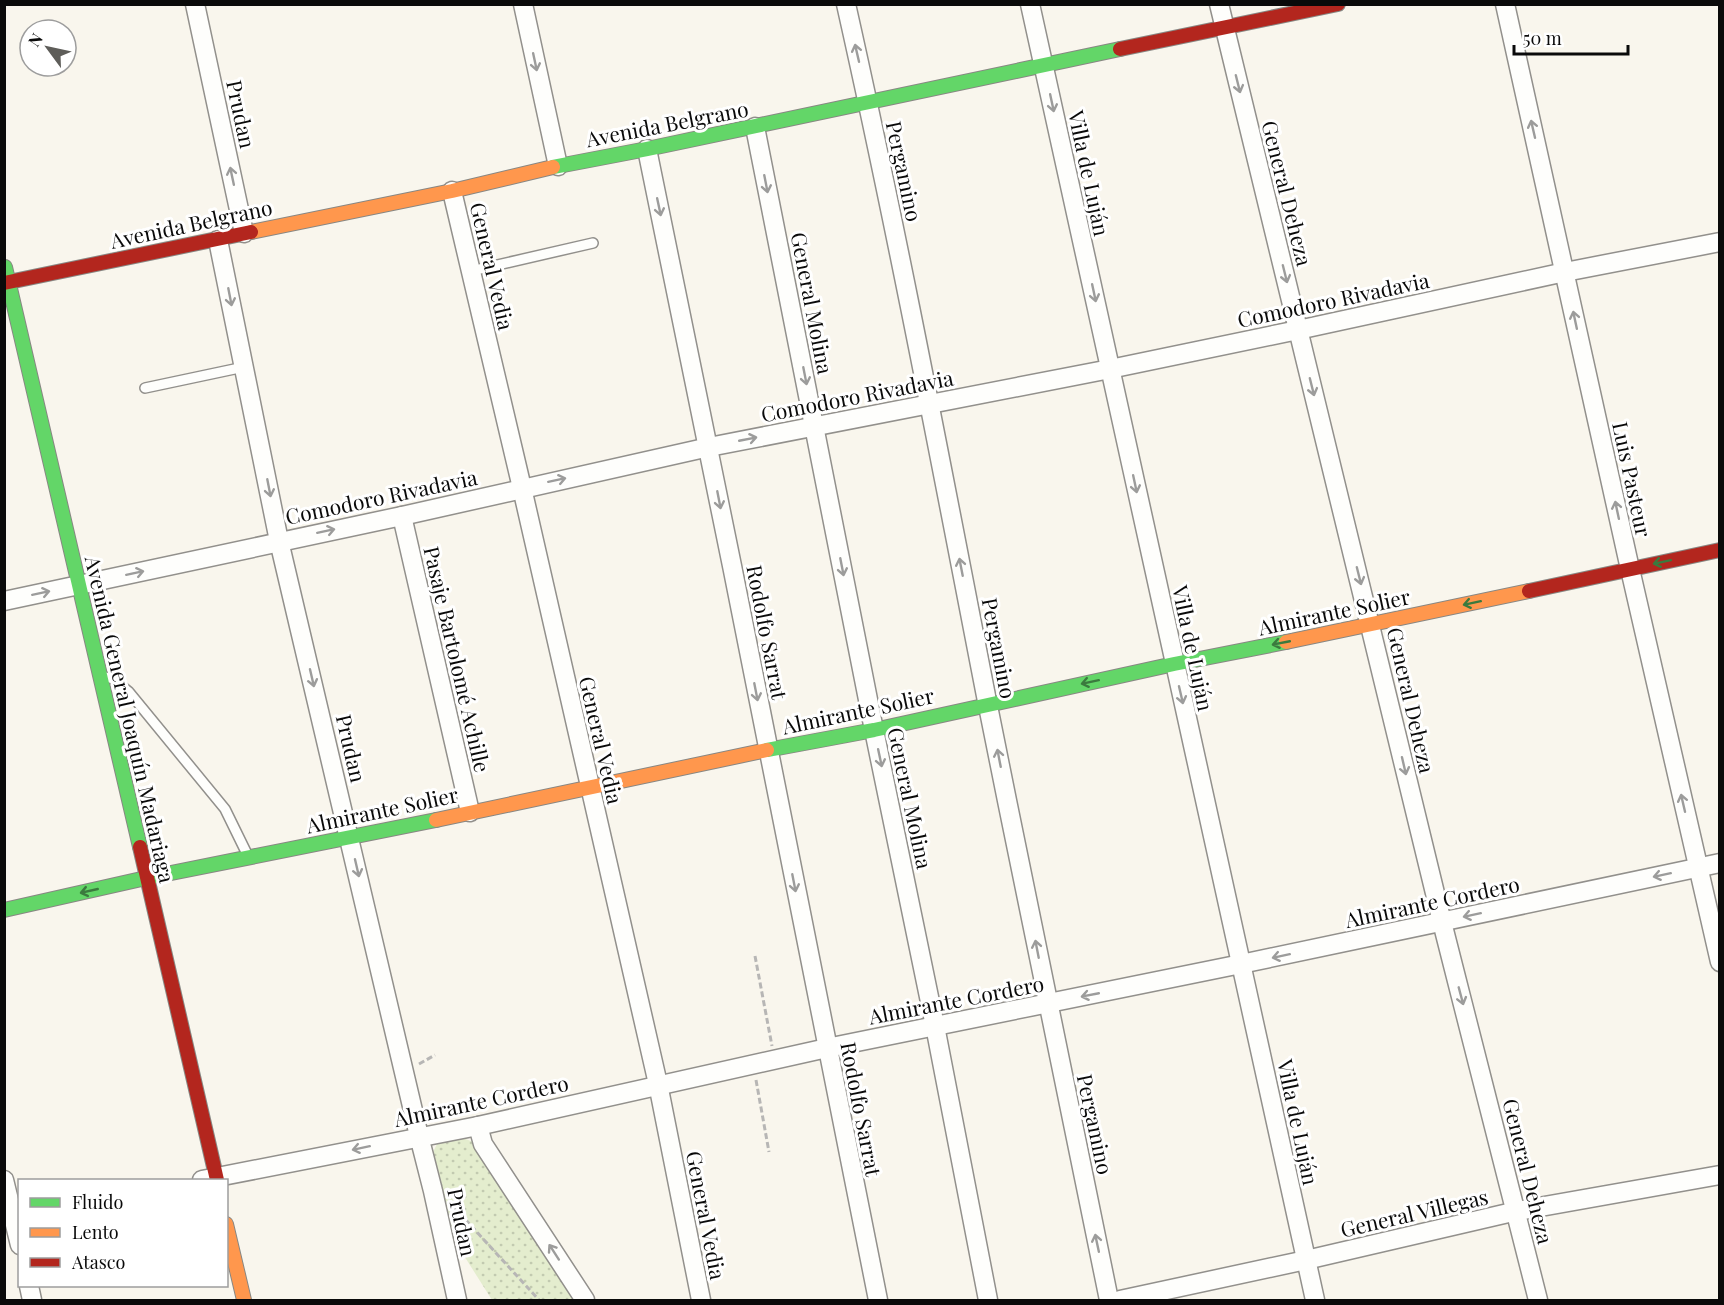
<svg xmlns="http://www.w3.org/2000/svg" width="1724" height="1305" font-family="'Playfair Display',serif">
  <style>
    .park { fill: url(#park-dots) }
    .lines { fill: none; stroke-linecap: round; stroke-linejoin: round }
    .lane-casing { stroke: #92908c; stroke-width: 12 }
    .street-casing { stroke: #92908c; stroke-width: 21 }
    .fast-casing { stroke: #888783; stroke-width: 16 }
    .slow-casing { stroke: #888783; stroke-width: 16 }
    .jam-casing { stroke: #888783; stroke-width: 16 }
    .path { stroke: #b7b6b5; stroke-width: 3; stroke-dasharray: 6 3; stroke-linecap: butt }
    .lane { stroke: #fefefc; stroke-width: 9 }
    .street { stroke: #fefefc; stroke-width: 18 }
    .fast { stroke: #63d668; stroke-width: 14 }
    .slow { stroke: #ff974d; stroke-width: 14 }
    .jam { stroke: #b3261e; stroke-width: 14 }
    .oneway { stroke: #9c9c9b }
    .oneway2 { stroke: #3b7a3e }
    .labels { text-anchor: middle; dominant-baseline: central; stroke-width: 6; stroke-linejoin: round; paint-order: stroke }
    .street-label { font-size: 21px; fill: #0a0a0a; stroke: #fff }
  </style>
  <defs>
    <pattern id="park-dots" width="8" height="8" patternUnits="userSpaceOnUse" patternTransform="scale(1.5)"><rect width="8" height="8" fill="#e4edce"/><path d="M2 2h.1M6 6h.1" fill="none" stroke="#c2cab0" stroke-width="1.8" stroke-linecap="round"/></pattern>
  </defs>
  <rect width="100%" height="100%" fill="#f9f6ed"/>
  <path class="park" d="M450,1138h13l13,5 101,157h-85l-36,-57 -24,-89 5,-10z"/>
  <g class="lines">
    <defs>
      <g id="lane">
        <path d="M471,271l122,-28"/>
        <path d="M145,388l99,-21"/>
        <path d="M102,676l11,3 16,13 96,117 23,47"/>
      </g>
      <g id="street">
        <path d="M195,4l49,229"/>
        <path d="M523,4l35,162"/>
        <path d="M846,4c52,232 96,465 141,697 40,200 81,400 122,599"/>
        <path d="M1030,4l285,1296"/>
        <path d="M1219,4l223,918 96,378"/>
        <path d="M1505,4l125,565 90,393"/>
        <path d="M755,127l119,603 61,296 53,274"/>
        <path d="M647,149c80,383 154,768 231,1151"/>
        <path d="M452,191l70,297 136,596 43,216"/>
        <path d="M218,240l61,301 140,595 14,55 24,109"/>
        <path d="M402,516l68,296"/>
        <path d="M4,601l398,-85 307,-69 401,-78 188,-39 267,-58 155,-30"/>
        <path d="M478,1126l5,18 102,156"/>
        <path d="M4,1180l16,65"/>
        <path d="M202,1180l276,-54 349,-78 414,-84 479,-101"/>
        <path d="M29,1286l3,14"/>
        <path d="M1120,1300l186,-40 211,-49 203,-36"/>
      </g>
      <g id="fast">
        <path d="M553,167l94,-18 473,-100"/>
        <path d="M5,267l135,580"/>
        <path d="M767,750l107,-20 300,-66 112,-22"/>
        <path d="M4,910l142,-32 290,-58"/>
      </g>
      <g id="slow">
        <path d="M251,232l201,-41 101,-24"/>
        <path d="M1286,642l243,-51"/>
        <path d="M436,820l331,-70"/>
        <path d="M226,1224l18,76"/>
      </g>
      <g id="jam">
        <path d="M1120,49l218,-45"/>
        <path d="M4,283l247,-51"/>
        <path d="M1529,591l191,-41"/>
        <path d="M140,847l77,333"/>
      </g>
    </defs>
    <use href="#lane" class="lane-casing"/>
    <use href="#street" class="street-casing"/>
    <use href="#fast" class="fast-casing"/>
    <use href="#slow" class="slow-casing"/>
    <use href="#jam" class="jam-casing"/>
    <g class="path">
      <path d="M755,956l17,90"/>
      <path d="M419,1064l16,-9"/>
      <path d="M756,1080l13,72"/>
      <path d="M453,1206l86,94"/>
    </g>
    <use href="#lane" class="lane"/>
    <use href="#street" class="street"/>
    <use href="#fast" class="fast"/>
    <use href="#slow" class="slow"/>
    <use href="#jam" class="jam"/>
  </g>
  <defs><path id="oneway-shaft" d="M-6 0H5M1.5-3L5.5 0L1.5 3" fill="none" stroke-width="1.6" stroke-linecap="round" stroke-linejoin="round" transform="scale(1.5)"/></defs>
  <g class="oneway">
    <use href="#oneway-shaft" transform="translate(857 53) rotate(-103)"/>
    <use href="#oneway-shaft" transform="translate(535 62) rotate(78)"/>
    <use href="#oneway-shaft" transform="translate(1238 84) rotate(76)"/>
    <use href="#oneway-shaft" transform="translate(1052 103) rotate(78)"/>
    <use href="#oneway-shaft" transform="translate(1533 129) rotate(-103)"/>
    <use href="#oneway-shaft" transform="translate(232 176) rotate(-102)"/>
    <use href="#oneway-shaft" transform="translate(766 184) rotate(79)"/>
    <use href="#oneway-shaft" transform="translate(659 207) rotate(78)"/>
    <use href="#oneway-shaft" transform="translate(1285 274) rotate(76)"/>
    <use href="#oneway-shaft" transform="translate(1094 293) rotate(78)"/>
    <use href="#oneway-shaft" transform="translate(230 297) rotate(79)"/>
    <use href="#oneway-shaft" transform="translate(1575 320) rotate(-102)"/>
    <use href="#oneway-shaft" transform="translate(805 376) rotate(79)"/>
    <use href="#oneway-shaft" transform="translate(1312 387) rotate(76)"/>
    <use href="#oneway-shaft" transform="translate(748 439) rotate(-11)"/>
    <use href="#oneway-shaft" transform="translate(557 480) rotate(-12)"/>
    <use href="#oneway-shaft" transform="translate(1135 484) rotate(78)"/>
    <use href="#oneway-shaft" transform="translate(269 488) rotate(79)"/>
    <use href="#oneway-shaft" transform="translate(719 500) rotate(79)"/>
    <use href="#oneway-shaft" transform="translate(1617 510) rotate(-102)"/>
    <use href="#oneway-shaft" transform="translate(326 531) rotate(-12)"/>
    <use href="#oneway-shaft" transform="translate(842 567) rotate(79)"/>
    <use href="#oneway-shaft" transform="translate(961 567) rotate(-101)"/>
    <use href="#oneway-shaft" transform="translate(135 573) rotate(-12)"/>
    <use href="#oneway-shaft" transform="translate(1359 576) rotate(76)"/>
    <use href="#oneway-shaft" transform="translate(41 593) rotate(-12)"/>
    <use href="#oneway-shaft" transform="translate(312 678) rotate(77)"/>
    <use href="#oneway-shaft" transform="translate(756 692) rotate(79)"/>
    <use href="#oneway-shaft" transform="translate(1181 695) rotate(77)"/>
    <use href="#oneway-shaft" transform="translate(880 758) rotate(78)"/>
    <use href="#oneway-shaft" transform="translate(999 758) rotate(-101)"/>
    <use href="#oneway-shaft" transform="translate(1404 766) rotate(77)"/>
    <use href="#oneway-shaft" transform="translate(1683 803) rotate(-103)"/>
    <use href="#oneway-shaft" transform="translate(357 868) rotate(77)"/>
    <use href="#oneway-shaft" transform="translate(1662 875) rotate(168)"/>
    <use href="#oneway-shaft" transform="translate(794 883) rotate(79)"/>
    <use href="#oneway-shaft" transform="translate(1472 915) rotate(168)"/>
    <use href="#oneway-shaft" transform="translate(1037 949) rotate(-101)"/>
    <use href="#oneway-shaft" transform="translate(1281 956) rotate(168)"/>
    <use href="#oneway-shaft" transform="translate(1090 995) rotate(169)"/>
    <use href="#oneway-shaft" transform="translate(1461 996) rotate(75)"/>
    <use href="#oneway-shaft" transform="translate(361 1148) rotate(168)"/>
    <use href="#oneway-shaft" transform="translate(1097 1243) rotate(-102)"/>
    <use href="#oneway-shaft" transform="translate(554 1252) rotate(-123)"/>
  </g>
  <g class="oneway2">
    <use href="#oneway-shaft" transform="translate(1662 562) rotate(168)"/>
    <use href="#oneway-shaft" transform="translate(1472 603) rotate(168)"/>
    <use href="#oneway-shaft" transform="translate(1281 643) rotate(169)"/>
    <use href="#oneway-shaft" transform="translate(1090 682) rotate(168)"/>
    <use href="#oneway-shaft" transform="translate(89 891) rotate(167)"/>
  </g>
  <g class="labels">
    <g class="street-label">
      <text transform="translate(242 114) rotate(78)">Prudan</text>
      <text transform="translate(667 123) rotate(-11)">Avenida Belgrano</text>
      <text transform="translate(905 171) rotate(78)">Pergamino</text>
      <text transform="translate(1090 173) rotate(78)">Villa de Luján</text>
      <text transform="translate(1288 193) rotate(76)">General Deheza</text>
      <text transform="translate(191 223) rotate(-12)">Avenida Belgrano</text>
      <text transform="translate(493 266) rotate(77)">General Vedia</text>
      <text transform="translate(1333 299) rotate(-12)">Comodoro Rivadavia</text>
      <text transform="translate(813 303) rotate(79)">General Molina</text>
      <text transform="translate(857 395) rotate(-11)">Comodoro Rivadavia</text>
      <text transform="translate(1633 479) rotate(78)">Luis Pasteur</text>
      <text transform="translate(381 496) rotate(-12)">Comodoro Rivadavia</text>
      <text transform="translate(1334 611) rotate(-12)">Almirante Solier</text>
      <text transform="translate(768 632) rotate(79)">Rodolfo Sarrat</text>
      <text transform="translate(1000 648) rotate(79)">Pergamino</text>
      <text transform="translate(1194 648) rotate(78)">Villa de Luján</text>
      <text transform="translate(458 659) rotate(77)">Pasaje Bartolomé Achille</text>
      <text transform="translate(1412 700) rotate(77)">General Deheza</text>
      <text transform="translate(858 710) rotate(-12)">Almirante Solier</text>
      <text transform="translate(131 719) rotate(77)">Avenida General Joaquín Madariaga</text>
      <text transform="translate(602 740) rotate(77)">General Vedia</text>
      <text transform="translate(352 748) rotate(77)">Prudan</text>
      <text transform="translate(911 798) rotate(78)">General Molina</text>
      <text transform="translate(382 809) rotate(-12)">Almirante Solier</text>
      <text transform="translate(1432 901) rotate(-12)">Almirante Cordero</text>
      <text transform="translate(956 999) rotate(-11)">Almirante Cordero</text>
      <text transform="translate(481 1100) rotate(-12)">Almirante Cordero</text>
      <text transform="translate(862 1109) rotate(79)">Rodolfo Sarrat</text>
      <text transform="translate(1299 1122) rotate(78)">Villa de Luján</text>
      <text transform="translate(1096 1124) rotate(78)">Pergamino</text>
      <text transform="translate(1529 1171) rotate(76)">General Deheza</text>
      <text transform="translate(1414 1212) rotate(-13)">General Villegas</text>
      <text transform="translate(707 1215) rotate(79)">General Vedia</text>
      <text transform="translate(463 1222) rotate(78)">Prudan</text>
    </g>
  </g>
  <rect width="1724" height="1305" fill="none" stroke="#0a0a0a" stroke-width="12"/>
  <rect x="18" y="1179" width="210" height="108" fill="#ffffff" stroke="#9d9d9d" stroke-width="1.5"/>
  <rect x="30" y="1198" width="30" height="9" fill="#63d668" stroke="#9d9d9d" stroke-width="1.5"/>
  <text x="72" y="1209" font-size="18" fill="#0a0a0a">Fluido</text>
  <rect x="30" y="1228" width="30" height="9" fill="#ff974d" stroke="#9d9d9d" stroke-width="1.5"/>
  <text x="72" y="1239" font-size="18" fill="#0a0a0a">Lento</text>
  <rect x="30" y="1258" width="30" height="9" fill="#b3261e" stroke="#9d9d9d" stroke-width="1.5"/>
  <text x="72" y="1269" font-size="18" fill="#0a0a0a">Atasco</text>
  <g transform="translate(48 48) rotate(303)"><circle r="28" fill="#ffffff" stroke="#9d9d9d" stroke-width="1.5"/>
  <path d="M0-4.5L10 22L0 15L-10 22Z" fill="#5e5d59"/>
  <text y="-9" font-size="16" font-weight="bold" text-anchor="middle" fill="#0a0a0a">N</text>
  </g>
  <path d="M1514 45v9h114v-9" fill="none" stroke="#0a0a0a" stroke-width="3"/>
  <text x="1523" y="45" font-size="18" fill="#0a0a0a" stroke="#ffffff" stroke-width="4.5" paint-order="stroke">50 m</text>
</svg>
